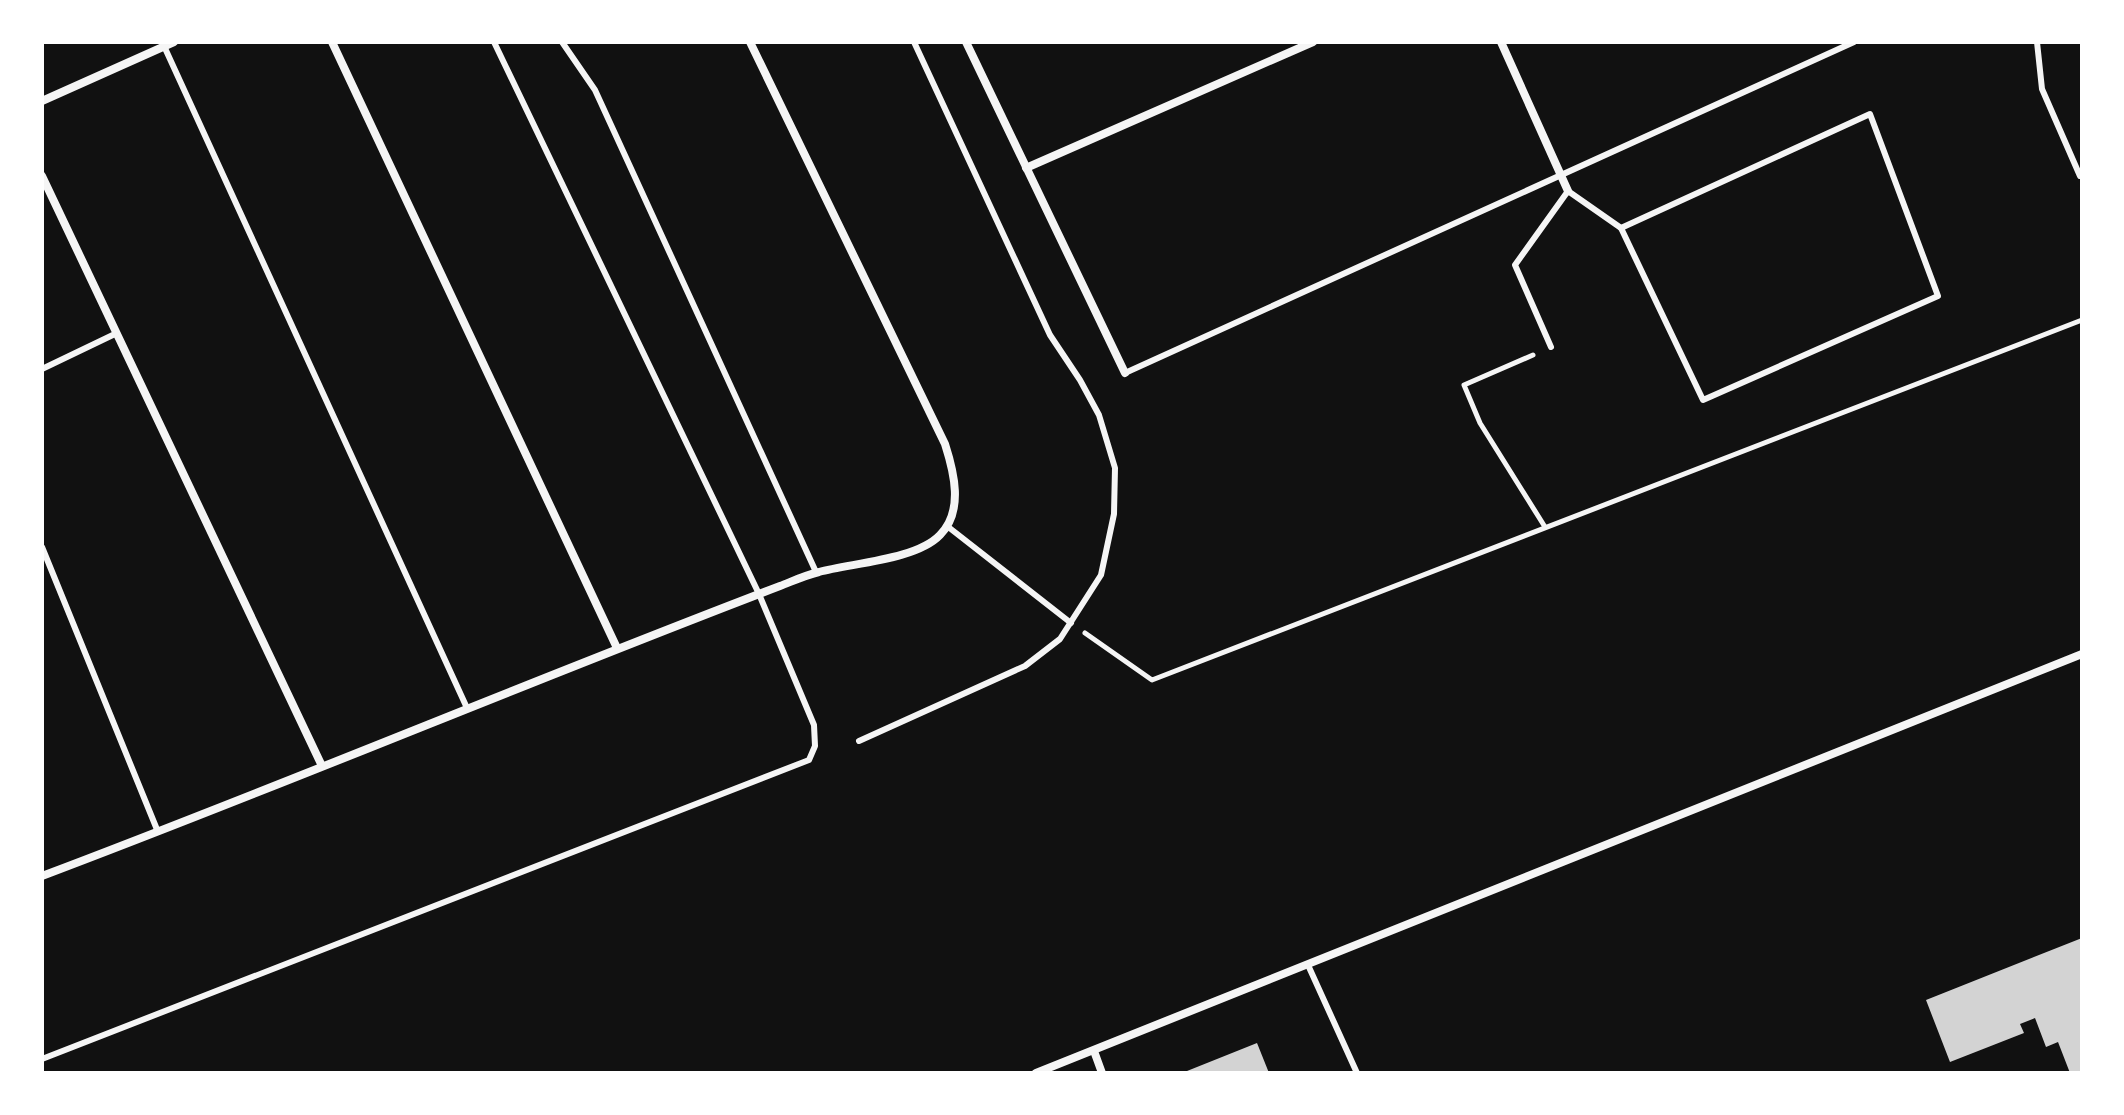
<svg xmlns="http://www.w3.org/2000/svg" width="2124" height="1115" font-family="'Fira Sans',sans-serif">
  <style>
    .building { fill: #d3d3d3 }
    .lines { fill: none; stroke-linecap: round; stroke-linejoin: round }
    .path { stroke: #f5f5f5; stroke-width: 5 }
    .service { stroke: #f5f5f5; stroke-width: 6 }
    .minor { stroke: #f5f5f5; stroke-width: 8 }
  </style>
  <rect width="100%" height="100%" fill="#111"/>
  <g class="building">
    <path d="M2082,938v135h-12l-12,-31 -12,5 -11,-29 -15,6 4,9 -74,29 -24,-62z"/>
    <path d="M1257,1043l12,30h-87z"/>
  </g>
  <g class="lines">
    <g class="path">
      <path d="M1533,355l-69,30 16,38 65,104"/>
      <path d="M1085,633l67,47 930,-360"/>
    </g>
    <g class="service">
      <path d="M562,42l33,48 221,482"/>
      <path d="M2037,42l5,47 38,87"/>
      <path d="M164,46l303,662"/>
      <path d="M1870,114l68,182 -235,104 -82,-172z"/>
      <path d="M1551,347l-36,-82 53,-74 53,37"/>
      <path d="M42,369l75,-36"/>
      <path d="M1125,373l729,-331"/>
      <path d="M947,526l124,97"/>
      <path d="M42,547l116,285"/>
      <path d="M859,741l166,-75 35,-27 41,-64 13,-61 1,-46 -16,-53 -19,-35 -30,-45 -136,-293"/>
      <path d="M1308,965l49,108"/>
      <path d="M42,1059l767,-299 6,-14 -1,-21 -55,-131 -265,-552"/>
    </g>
    <g class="minor">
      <path d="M332,42l285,606"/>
      <path d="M966,42l159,331"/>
      <path d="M1501,42l67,149"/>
      <path d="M42,101l132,-59"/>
      <path d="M1026,168l287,-126"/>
      <path d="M42,176l280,590"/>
      <path d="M42,876c247,-93 491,-196 738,-290 13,-5 26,-11 39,-14 33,-9 97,-12 121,-37 24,-24 14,-63 5,-91l-195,-402"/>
      <path d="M1094,1051l8,22"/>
      <path d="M1036,1073l1046,-419"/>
    </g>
  </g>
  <rect width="2124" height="1115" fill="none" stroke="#ffffff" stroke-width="88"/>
</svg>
